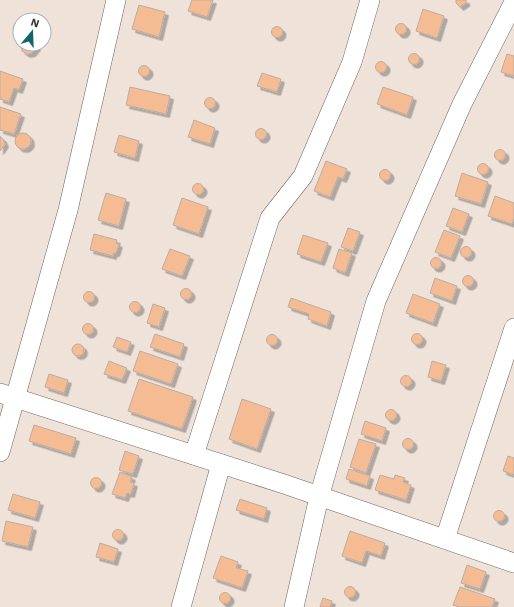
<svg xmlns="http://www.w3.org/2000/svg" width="514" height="607" font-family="'Work Sans',sans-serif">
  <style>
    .building { fill: #f5bb93; stroke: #baada5; filter: url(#shadow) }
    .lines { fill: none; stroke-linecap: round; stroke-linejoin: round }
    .street-casing { stroke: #71665e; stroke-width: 20 }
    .street { stroke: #fff; stroke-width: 19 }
  </style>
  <defs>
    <filter id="shadow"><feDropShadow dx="3.5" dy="3.5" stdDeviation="0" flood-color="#0004"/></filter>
  </defs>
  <rect width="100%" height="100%" fill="#efe2d9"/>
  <g class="building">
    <path d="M192,0h21l-6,17 -19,-6z"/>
    <path d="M456,0h10v3l-6,4 -4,-4z"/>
    <path d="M139,5l26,7 -6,25 -27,-8z"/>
    <path d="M423,9l21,7 -7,22 -21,-7z"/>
    <path d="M19,20h6h-5v15l-5,-3 -2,-4 2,-5z"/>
    <circle cx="401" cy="29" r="5.5"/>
    <circle cx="277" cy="32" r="5.5"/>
    <path d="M21,44h15l1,3 -5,6 -5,1 -5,-3z"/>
    <circle cx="414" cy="59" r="5.5"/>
    <path d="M507,54l7,2v20l-13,-4z"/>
    <circle cx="381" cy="67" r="5.5"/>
    <circle cx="144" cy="71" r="5.5"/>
    <path d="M0,71l23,8 -4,11 -5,-2 -5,14 -9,-3z"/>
    <path d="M262,73l19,6 -4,13 -20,-6z"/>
    <path d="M130,87l40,9 -4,18 -40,-9z"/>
    <path d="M383,87l30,10 -6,18 -30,-11z"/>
    <circle cx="210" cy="103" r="5.5"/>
    <path d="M0,107l21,7 -7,20 -14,-4z"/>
    <path d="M194,120l21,8 -5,16 -22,-7z"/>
    <circle cx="261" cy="134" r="5.5"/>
    <circle cx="23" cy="141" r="8"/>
    <path d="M119,135l20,6 -4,17 -21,-6z"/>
    <path d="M0,136l3,3 2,5 -5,7z"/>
    <circle cx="500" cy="155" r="5.5"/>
    <path d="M326,161l21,8 -4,10 -5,-2 -8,20 -16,-6z"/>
    <circle cx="483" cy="169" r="5.5"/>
    <circle cx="385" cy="175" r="5.5"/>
    <path d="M462,173l26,9 -7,22 -26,-8z"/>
    <circle cx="198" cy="189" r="5.5"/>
    <path d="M106,193l20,6 -7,27 -21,-6z"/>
    <path d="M495,196l19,7v15l-2,6 -24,-8z"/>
    <path d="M182,198l26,9 -9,27 -26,-9z"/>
    <path d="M453,208l16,6 -7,18 -16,-6z"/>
    <path d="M348,228l12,4 -7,19 -12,-4z"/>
    <path d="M444,230l16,6 -9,22 -16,-6z"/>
    <path d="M94,234l23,6 -1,3 3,1 -3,9h-3v3l-23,-6z"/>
    <path d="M303,235l25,8 -7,19 -24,-8z"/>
    <circle cx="466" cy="252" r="5.5"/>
    <path d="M170,249l20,7 -8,20 -20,-7z"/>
    <path d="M339,249l13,4 -7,20 -12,-5z"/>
    <circle cx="436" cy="263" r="5.5"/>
    <circle cx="468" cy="281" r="5.5"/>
    <path d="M435,278l22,8 -5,15 -22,-8z"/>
    <circle cx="186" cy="294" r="5.5"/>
    <circle cx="89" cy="297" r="5.5"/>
    <path d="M413,294l27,10 -7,19 -27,-10z"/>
    <path d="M291,298l40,14 -4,14 -19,-7 1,-5 -21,-7z"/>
    <circle cx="135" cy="307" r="5.5"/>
    <path d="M153,304l12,4 -6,19 -12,-4z"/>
    <circle cx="88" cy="329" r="5.5"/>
    <circle cx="417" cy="339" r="5.5"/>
    <path d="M155,334l29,10 -4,13 -30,-10z"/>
    <circle cx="272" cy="340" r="5.5"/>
    <path d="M117,337l14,5 -4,10 -14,-5z"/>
    <circle cx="78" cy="350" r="6"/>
    <path d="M140,351l38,13 -7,20 -38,-13z"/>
    <path d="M109,361l18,7 -5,12 -18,-6z"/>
    <path d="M432,361l14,4 -5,16 -13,-4z"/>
    <path d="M49,374l19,6 -4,13 -19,-6z"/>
    <circle cx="406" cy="381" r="5.5"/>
    <path d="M139,379l54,18 -11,32 -54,-18z"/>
    <path d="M242,399l29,10 -14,40 -28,-10z"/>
    <circle cx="391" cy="415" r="5.5"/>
    <path d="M365,421l21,7 -4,13 -21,-7z"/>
    <path d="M34,425l42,13 -5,16 -42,-13z"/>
    <circle cx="408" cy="444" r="5.5"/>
    <path d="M359,439l17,5 -10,29 -16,-6z"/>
    <path d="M125,451l14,5 -6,18 -14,-4z"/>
    <path d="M508,456l6,2v17l-11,-4z"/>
    <path d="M349,469l21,7 -3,10 -21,-7z"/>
    <path d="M120,472l12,5 -2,5 4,1 -3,11 -4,-1 -2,5 -13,-4z"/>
    <path d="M380,475l14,4 1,-4 10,3 -2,4 8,3 -5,15 -31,-10z"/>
    <circle cx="96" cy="483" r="5.5"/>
    <path d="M13,494l27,8 -5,16 -27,-8z"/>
    <path d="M240,499l27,9 -3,11 -28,-9z"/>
    <circle cx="499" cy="516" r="5.5"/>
    <path d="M6,521l27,6 -5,20 -26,-6z"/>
    <circle cx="118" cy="535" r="5.5"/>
    <path d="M350,531l35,12 -4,13 -15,-5 -4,12 -20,-7z"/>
    <path d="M100,543l18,6 -4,13 -18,-5z"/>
    <path d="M221,556l17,6 -2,6 12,3 -6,17 -29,-10z"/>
    <path d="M467,565l19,7 -6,17 -19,-6z"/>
    <circle cx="350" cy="592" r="5.5"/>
    <path d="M460,587l35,12 -3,8h-33l-6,-2z"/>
    <circle cx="225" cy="598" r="5.5"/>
    <path d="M323,598l9,3 -2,6h-10z"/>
  </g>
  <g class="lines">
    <defs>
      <g id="street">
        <path d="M0,393l284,91 230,79"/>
        <path d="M0,452l68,-242 48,-210"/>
        <path d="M194,455l76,-237 33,-42 49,-114 18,-62"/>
        <path d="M445,539l69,-211"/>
        <path d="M181,607l40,-143"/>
        <path d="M294,607l25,-110 57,-196 86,-197 52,-102"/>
      </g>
    </defs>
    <use href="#street" class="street-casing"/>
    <use href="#street" class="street"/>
  </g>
  <g transform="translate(32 32) rotate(19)"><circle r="19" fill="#ffffff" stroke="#b2afae"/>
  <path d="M0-3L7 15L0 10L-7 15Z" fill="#15636b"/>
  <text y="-6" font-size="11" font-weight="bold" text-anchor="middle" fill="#3e3835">N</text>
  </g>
</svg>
